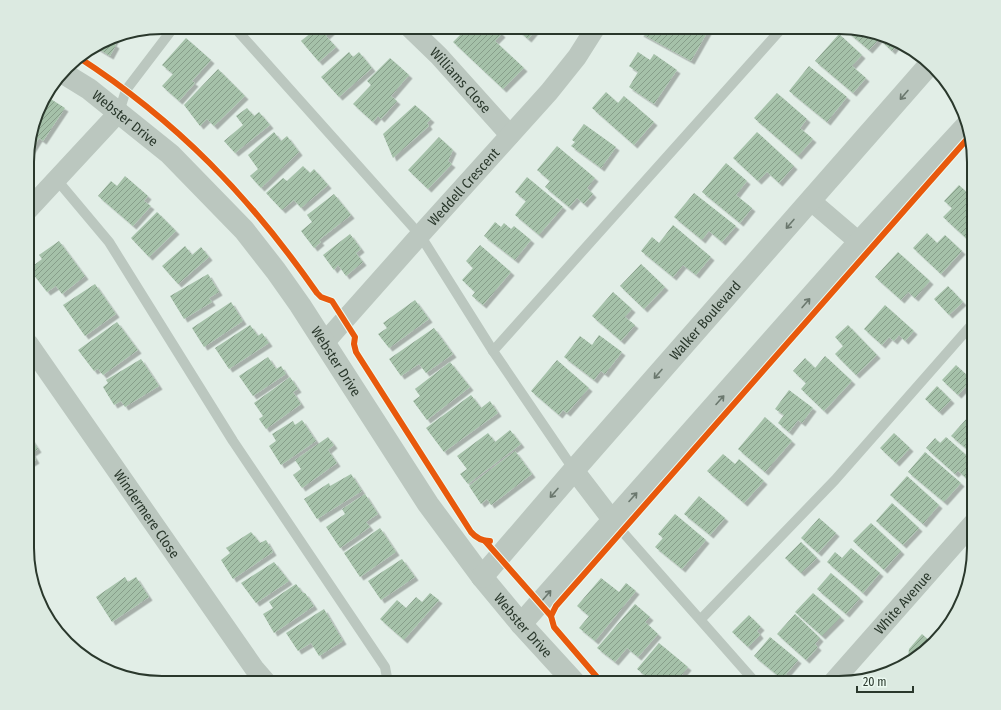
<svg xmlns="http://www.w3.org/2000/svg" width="1001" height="710" font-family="'Fira Sans Condensed',sans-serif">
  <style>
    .building { fill: url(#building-hatch); filter: url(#shadow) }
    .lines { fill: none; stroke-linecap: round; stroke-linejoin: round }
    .service { stroke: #bbc7bf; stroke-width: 10 }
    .minor { stroke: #bbc7bf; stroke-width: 20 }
    .tertiary { stroke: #bbc7bf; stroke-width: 22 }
    .cycleway-casing { stroke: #ebfaf1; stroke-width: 8 }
    .cycleway { stroke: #e8590c; stroke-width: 6 }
    .oneway { stroke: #6b786e }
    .labels { text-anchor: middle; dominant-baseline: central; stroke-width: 3; stroke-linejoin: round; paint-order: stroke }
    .street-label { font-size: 14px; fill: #2a382c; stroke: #ebfaf1 }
    .rim { fill: none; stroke: #2a382c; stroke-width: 2 }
  </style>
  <defs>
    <pattern id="building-hatch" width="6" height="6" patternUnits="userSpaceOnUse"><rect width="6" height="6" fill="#a5c1a9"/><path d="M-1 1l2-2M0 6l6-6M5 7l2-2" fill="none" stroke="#879e8a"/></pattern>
    <filter id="shadow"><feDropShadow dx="3.5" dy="3.5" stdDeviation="0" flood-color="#0004"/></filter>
  </defs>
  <rect width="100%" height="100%" fill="#e2eee7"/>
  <g class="building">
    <path d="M318,27h18l-10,9 10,11 -17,15 -18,-21z"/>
    <path d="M468,27h27l7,7 -7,7 29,27 -21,21 -50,-47z"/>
    <path d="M514,27h24l-10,12z"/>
    <path d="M644,27h58l6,4 -17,30 -51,-28z"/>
    <path d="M845,27l45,10 9,5 -7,9 -13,-12 -10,11 -25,-21z"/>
    <path d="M839,34l23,21 -10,11 14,12 -13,15 -38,-32z"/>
    <path d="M117,36l-4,7 3,2 -6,11 -15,-9 16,-10z"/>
    <path d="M186,38l25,22 -19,21 3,2 -16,18 -17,-15 11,-12 -11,-9z"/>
    <path d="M349,52l4,5 6,-5 13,16 -33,29 -18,-20z"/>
    <path d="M638,52l12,8 4,-6 23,16 -23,34 -25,-17 9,-15 -9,-6z"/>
    <path d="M390,58l19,17 -18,21 6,5 -16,18 -3,-3 -5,6 -20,-18 18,-19 -4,-4z"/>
    <path d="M809,66l38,31 -20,25 -38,-31z"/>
    <path d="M218,69l27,27 -31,30 -7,-7 -7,7 -16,-21z"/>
    <path d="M606,92l12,11 6,-7 30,26 -20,23 -42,-37z"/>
    <path d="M777,93l30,26 -7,9 13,11 -15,17 -44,-38z"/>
    <path d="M46,96l19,12 -22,33 -4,-3 -11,18v-11l13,-43z"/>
    <path d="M415,105l16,14 -4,4 2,3 -36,32 -10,-24z"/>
    <path d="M247,108l7,8 5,-4 11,13 -35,28 -11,-12 19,-16 -7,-9z"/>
    <path d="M584,124l32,23 -15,21 -30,-22 4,-4 -3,-2z"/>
    <path d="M274,132l7,9 6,-5 12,16 -38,36 -11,-12 8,-7 -10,-14z"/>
    <path d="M757,132l37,34 -15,17 -12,-11 -9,9 -25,-23z"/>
    <path d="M439,137l14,13 -5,11 4,3 -24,25 -20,-19z"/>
    <path d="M557,146l38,32 -8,10 6,6 -9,10 -7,-6 -8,9 -24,-20 5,-6 -13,-11z"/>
    <path d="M726,163l21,18 -11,14 16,13 -12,15 -38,-31z"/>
    <path d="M303,166l7,7 4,-4 14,16 -27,23 -7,-8 -12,10 -16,-17 17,-15 4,3z"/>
    <path d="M125,176l23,20 -4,5 7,5 -18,20 -35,-30 13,-15 6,5z"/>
    <path d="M527,177l36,30 -24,28 -24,-20 11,-14 -11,-9z"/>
    <path d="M959,185l15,14v34l-6,7 -25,-23 9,-9 -8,-7z"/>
    <path d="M694,193l42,33 -14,16 -13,-11 -7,9 -28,-23z"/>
    <path d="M334,194l17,21 -32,25 2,2 -7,6 -13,-17 11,-9 -5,-7z"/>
    <path d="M157,212l19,19 -27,26 -18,-19z"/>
    <path d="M495,222l6,5 3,-4 7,6 3,-3 17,14 -16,20 -31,-24z"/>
    <path d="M673,225l38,32 -15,18 -13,-10 -10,12 -32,-26 11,-14 7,6z"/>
    <path d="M927,233l10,10 8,-8 17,16 -21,23 -28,-26z"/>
    <path d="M350,234l11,15 -5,4 7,9 -17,14 -8,-11 -4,5 -11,-15z"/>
    <path d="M59,241l26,35 -23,18 -6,-8 -9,6 -18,-23 13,-10 -3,-4z"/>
    <path d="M480,245l31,27 -28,33 -11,-9 3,-4 -13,-12 11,-12 -7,-7z"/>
    <path d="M185,246l7,9 9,-8 8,10 -31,27 -16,-18z"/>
    <path d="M898,252l32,29 -15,17 -7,-6 -7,8 -26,-23z"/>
    <path d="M641,264l24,23 -21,22 -24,-23z"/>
    <path d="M208,274l11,18 -10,6 3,4 -28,17 -14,-23z"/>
    <path d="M95,284l21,30 -31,22 -22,-31z"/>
    <path d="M948,286l15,16 -14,13 -15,-16z"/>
    <path d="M613,292l19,17 -7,8 10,8 -14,16 -29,-25z"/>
    <path d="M415,300l14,19 -40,29 -11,-14 9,-6 -4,-5z"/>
    <path d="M231,302l12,19 -39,26 -12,-19z"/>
    <path d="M885,305l29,26 -9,10 -6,-6 -5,6 -5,-4 -7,8 -18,-16z"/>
    <path d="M117,322l21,28 -35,25 -5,-6 -4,2 -16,-21z"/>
    <path d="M250,325l8,11 4,-3 7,10 -40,26 -14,-21z"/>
    <path d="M848,325l29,30 -21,20 -21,-21 8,-8 -8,-9z"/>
    <path d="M434,328l19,26 -27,19 -7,-9 -18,12 -12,-17z"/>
    <path d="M599,335l23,17 -17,22 -4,-3 -7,9 -30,-23 16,-21 12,9z"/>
    <path d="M825,356l27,25 -28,30 -23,-22 5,-6 -13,-12 12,-13 10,10z"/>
    <path d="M268,357l8,12 5,-3 5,8 -33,22 -14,-20z"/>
    <path d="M141,359l18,27 -34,21 -4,-6 -7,4 -11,-18 5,-4 -2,-3z"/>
    <path d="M557,360l32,28 -22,25 -4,-3 -4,5 -28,-24z"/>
    <path d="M450,362l20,25 -43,33 -14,-19 7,-5 -5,-7z"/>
    <path d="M956,365l16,15 -14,15 -16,-15z"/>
    <path d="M290,377l8,12 -5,3 8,12 -35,25 -7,-10 4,-3 -9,-13z"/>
    <path d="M937,386l14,14 -12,12 -14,-13z"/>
    <path d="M789,390l24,18 -11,15 -4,-3 -9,12 -11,-9 6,-8 -9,-6z"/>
    <path d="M471,395l10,13 9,-7 8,12 -54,39 -18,-24z"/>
    <path d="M765,417l27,24 -27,31 -27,-23z"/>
    <path d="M968,417l6,5v33l-23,-19z"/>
    <path d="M302,420l14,21 -35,24 -12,-19 7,-5 -4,-7 21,-13 2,4z"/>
    <path d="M510,430l11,14 -53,40 -8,-10 7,-5 -10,-13 31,-23 7,9z"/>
    <path d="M894,433l16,15 -14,15 -16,-15z"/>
    <path d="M28,434l10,15 -6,4 4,7 -8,5z"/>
    <path d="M328,437l6,8 -6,5 9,13 -35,25 -9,-13 8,-6 -6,-9z"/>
    <path d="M946,437l28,25v7l-8,9 -8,-7 -3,3 -29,-26 9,-10 5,5z"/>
    <path d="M515,451l17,23 -41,31 -4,-6 -6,5 -12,-18z"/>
    <path d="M925,452l36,31 -17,19 -36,-30z"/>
    <path d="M723,454l12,10 4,-5 25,22 -20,22 -37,-32z"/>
    <path d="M351,474l11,17 -45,28 -13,-20 25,-16 1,3z"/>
    <path d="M907,476l32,29 -16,19 -33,-29z"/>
    <path d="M365,494l13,20 -12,8 4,5 -30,21 -14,-21 19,-13 -3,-5z"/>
    <path d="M699,496l26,22 -15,17 -26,-21z"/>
    <path d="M892,503l27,25 -16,17 -27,-24z"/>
    <path d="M675,514l31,26 -24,29 -27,-22 8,-9 -5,-4z"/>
    <path d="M819,518l17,15 -18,20 -17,-15z"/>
    <path d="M871,523l30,28 -17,19 -31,-29z"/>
    <path d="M380,528l16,24 -36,25 -16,-24z"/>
    <path d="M251,532l9,11 6,-3 7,12 -40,27 -12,-19 9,-7 -4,-5z"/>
    <path d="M801,542l16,16 -16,15 -16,-15z"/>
    <path d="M851,548l29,25 -17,20 -36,-31 8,-10 7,6z"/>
    <path d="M402,559l13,18 -34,23 -13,-19z"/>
    <path d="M274,562l15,19 -33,22 -15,-20z"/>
    <path d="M831,573l29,25 -14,16 -29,-25z"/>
    <path d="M125,577l3,5 8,-5 13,20 -37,25 -16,-25z"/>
    <path d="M601,578l18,14 7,-9 10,8 -41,50 -16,-13 10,-12 -12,-10z"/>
    <path d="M296,584l7,9h2l9,13 -40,27 -11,-19 10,-6 -4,-6z"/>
    <path d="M430,593l9,7 -35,40 -24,-21 17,-19 9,8 10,-11 6,5z"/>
    <path d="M813,593l28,24 -19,19 -27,-24z"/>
    <path d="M964,596l-11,22 -5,-4z"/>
    <path d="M635,604l15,13 -5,5 13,12 -20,23 -11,-9 -12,14 -18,-14z"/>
    <path d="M324,609l19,32 -24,15 -8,-13 -13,8 -12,-18z"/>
    <path d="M795,614l25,24 -5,6 3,3 -12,13 -29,-26z"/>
    <path d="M749,615l12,12 -4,4 3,4 -12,12 -16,-15z"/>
    <path d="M946,619l4,4 -4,7 -12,10 -4,-3z"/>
    <path d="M922,634l9,8 -21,18 -2,-2 1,-9z"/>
    <path d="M770,637l28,23 -16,19 -28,-23z"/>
    <path d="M659,643l29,24 -13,16h-30l4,-4 -12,-10z"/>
    <path d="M904,659l3,3 -9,7 -5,1z"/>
  </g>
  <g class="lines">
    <g class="service">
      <path d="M234,27l186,208 73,116 81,119"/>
      <path d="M119,112l7,-22 48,-63"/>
      <path d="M57,180l52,62 124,199 152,226 3,16"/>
      <path d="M493,351l290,-324"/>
      <path d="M613,521l143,162"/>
      <path d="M701,619l134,-139 139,-158"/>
    </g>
    <g class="minor">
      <path id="s1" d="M409,27l30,29 71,79"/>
      <path d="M811,201l48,41"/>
      <path d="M28,210l91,-98"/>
      <path id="s2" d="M325,342l95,-107 129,-143 28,-35 19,-30"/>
      <path id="s3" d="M28,343l226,325 13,15"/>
      <path d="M574,470l39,51"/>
      <path id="s4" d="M832,683l142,-161"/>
    </g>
    <g class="tertiary">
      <path id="s5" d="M63,73l26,16 81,65 74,76 32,41 24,34 128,199 54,73 39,47 54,59"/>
      <path id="s6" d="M482,577l92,-107 355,-405"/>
      <path d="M521,624l338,-382 107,-116"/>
    </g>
    <defs>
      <g id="cycleway">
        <path d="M78,57c99,64 172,140 239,236l4,4 11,4 23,36 -1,7 2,8 115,180c5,6 11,9 19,9"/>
        <path d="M485,541l66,75"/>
        <path d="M602,683l-48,-56 -3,-11 5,-10 413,-469"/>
      </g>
    </defs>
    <use href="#cycleway" class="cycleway-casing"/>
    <use href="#cycleway" class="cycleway"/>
  </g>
  <defs><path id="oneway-shaft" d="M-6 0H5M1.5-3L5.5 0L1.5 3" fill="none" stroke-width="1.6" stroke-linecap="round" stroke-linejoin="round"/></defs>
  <g class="oneway">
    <use href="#oneway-shaft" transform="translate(904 95) rotate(131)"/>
    <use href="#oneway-shaft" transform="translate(790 224) rotate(131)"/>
    <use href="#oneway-shaft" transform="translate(806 303) rotate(-49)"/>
    <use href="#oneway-shaft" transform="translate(658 374) rotate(131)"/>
    <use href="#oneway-shaft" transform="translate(720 400) rotate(-48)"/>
    <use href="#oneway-shaft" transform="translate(554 493) rotate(131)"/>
    <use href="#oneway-shaft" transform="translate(633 497) rotate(-48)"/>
    <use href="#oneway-shaft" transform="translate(547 595) rotate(-49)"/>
  </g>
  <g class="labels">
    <g class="street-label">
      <text stroke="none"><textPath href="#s1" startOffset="74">Williams Close</textPath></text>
      <text stroke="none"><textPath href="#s5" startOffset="77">Webster Drive</textPath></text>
      <text stroke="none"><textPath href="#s2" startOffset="208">Weddell Crescent</textPath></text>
      <text stroke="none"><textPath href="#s6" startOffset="340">Walker Boulevard</textPath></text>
      <text stroke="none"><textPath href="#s5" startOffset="401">Webster Drive</textPath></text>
      <text stroke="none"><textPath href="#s3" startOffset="208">Windermere Close</textPath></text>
      <text stroke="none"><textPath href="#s4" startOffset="107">White Avenue</textPath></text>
      <text stroke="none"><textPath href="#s5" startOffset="725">Webster Drive</textPath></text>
    </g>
  </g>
  <path d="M0 0H1001V710H0ZM162 34H839A128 128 0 0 1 967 162V548A128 128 0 0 1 839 676H162A128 128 0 0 1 34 548V162A128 128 0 0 1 162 34Z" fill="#dceae1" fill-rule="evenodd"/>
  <path class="rim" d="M162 34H839A128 128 0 0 1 967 162V548A128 128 0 0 1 839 676H162A128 128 0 0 1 34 548V162A128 128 0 0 1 162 34Z"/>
  <path d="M857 686v6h56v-6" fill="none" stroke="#2a382c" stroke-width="2"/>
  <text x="863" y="686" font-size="12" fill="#2a382c" stroke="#ebfaf1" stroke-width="3" paint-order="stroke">20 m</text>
</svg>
